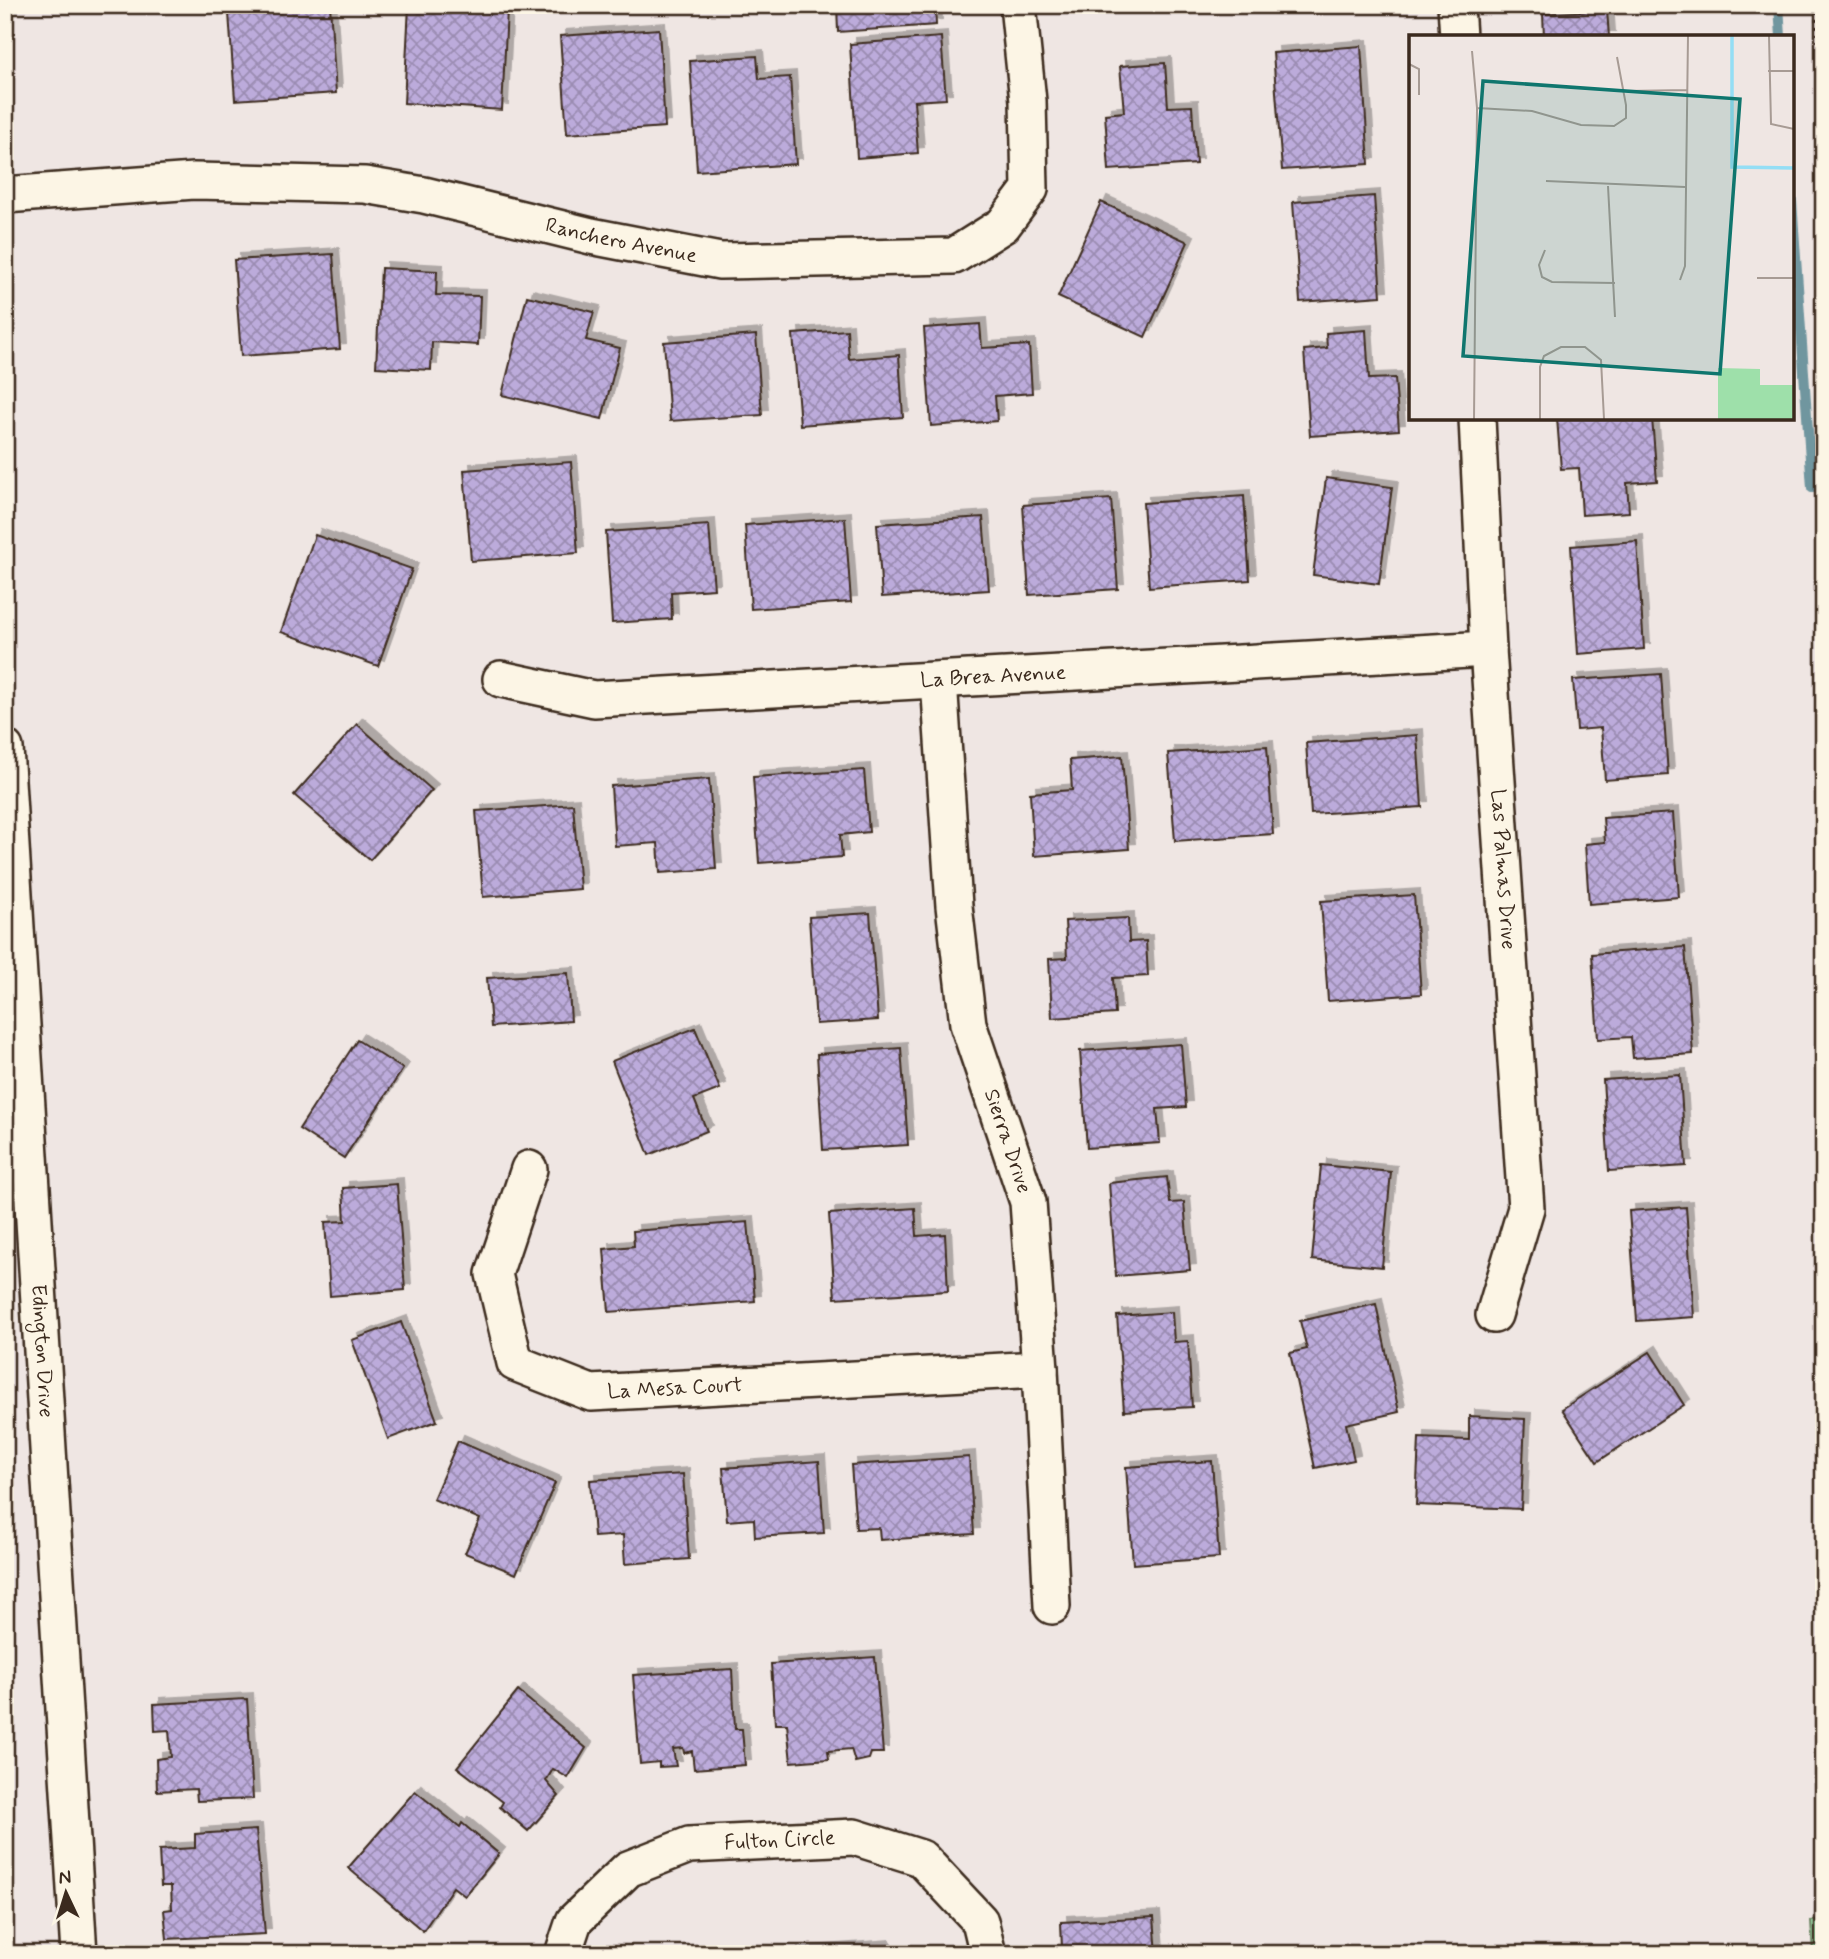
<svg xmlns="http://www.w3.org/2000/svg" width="1829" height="1959" font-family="Mynerve,sans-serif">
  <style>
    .park { fill: url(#park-crowns); stroke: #6c8564; stroke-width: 2 }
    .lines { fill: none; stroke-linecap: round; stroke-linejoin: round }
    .stream { stroke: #70969f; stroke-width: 10 }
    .building { fill: url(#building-cross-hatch); stroke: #3b2a1e; stroke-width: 2; filter: url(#shadow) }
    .minor-casing { stroke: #3b2a1e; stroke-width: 40 }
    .path { stroke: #3b2a1e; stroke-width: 4.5; stroke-dasharray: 2 5; stroke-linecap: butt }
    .minor { stroke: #fcf5e5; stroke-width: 35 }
    .labels { text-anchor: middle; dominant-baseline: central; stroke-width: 7; stroke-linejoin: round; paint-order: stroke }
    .street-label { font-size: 21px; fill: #3b2a1e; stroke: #fcf5e5 }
    .inset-river { fill: none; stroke: #94def5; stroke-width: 3.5 }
    .inset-road { fill: none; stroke: #a79b94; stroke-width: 2 }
    .view { fill: #0f766e; fill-opacity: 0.15; stroke: #0f766e; stroke-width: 3.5 }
    .inset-edge { fill: none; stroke: #3b2a1e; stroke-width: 3.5 }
  </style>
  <defs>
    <pattern id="park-crowns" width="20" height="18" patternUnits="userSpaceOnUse" patternTransform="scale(1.75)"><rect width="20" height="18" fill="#9ee0aa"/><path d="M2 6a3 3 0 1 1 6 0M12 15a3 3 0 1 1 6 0" fill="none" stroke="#89c092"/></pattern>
    <pattern id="building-cross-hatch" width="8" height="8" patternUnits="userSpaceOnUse" patternTransform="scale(1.75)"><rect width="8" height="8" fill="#bcabdb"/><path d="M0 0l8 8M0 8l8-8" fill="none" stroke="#9a8bb1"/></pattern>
    <filter id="shadow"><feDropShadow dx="6" dy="-6" stdDeviation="0" flood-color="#0004"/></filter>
  </defs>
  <rect width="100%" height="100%" fill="#efe6e3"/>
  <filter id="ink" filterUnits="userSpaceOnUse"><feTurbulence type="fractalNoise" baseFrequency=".0143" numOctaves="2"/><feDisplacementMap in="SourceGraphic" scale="14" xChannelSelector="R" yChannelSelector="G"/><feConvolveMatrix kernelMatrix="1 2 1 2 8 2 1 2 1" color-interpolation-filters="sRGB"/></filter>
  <g filter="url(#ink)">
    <path class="park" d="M1824,1920v34h-11l-2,-33z"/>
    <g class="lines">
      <g class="stream">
        <path d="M1779,5l2,32"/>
        <path d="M1792,200l20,288 12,-1"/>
      </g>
    </g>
    <g class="building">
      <path d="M330,5l6,88 -101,7 -6,-87z"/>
      <path d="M409,5l98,5 -5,100 -98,-7z"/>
      <path d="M837,5h98l1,20 -98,7z"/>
      <path d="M1607,10l2,27h-65l-1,-23z"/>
      <path d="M659,29l6,98 -98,7 -7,-98z"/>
      <path d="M941,37l5,62 -32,2 4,52 -61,5 -7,-114z"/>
      <path d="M1361,46l8,118 -87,6 -9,-117z"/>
      <path d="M757,56l2,23 31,-2 6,87 -99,7 -7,-110z"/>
      <path d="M1165,63l3,44 24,-1 4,58 -87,6 -4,-56 19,-2 -4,-46z"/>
      <path d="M1374,196l7,100 -81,6 -7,-100z"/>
      <path d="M1101,202l87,40 -43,95 -87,-40z"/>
      <path d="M333,254l7,95 -99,7 -7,-96z"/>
      <path d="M381,268l56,3 -1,24 44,1 -2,49 -46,-3 -1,28 -55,-3z"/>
      <path d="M527,296l67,16 -8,28 34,8 -18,71 -100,-24z"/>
      <path d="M980,324l2,24 47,-3 3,48 -37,3 2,25 -66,5 -7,-98z"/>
      <path d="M847,330l2,29 50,-4 4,62 -103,8 -7,-91z"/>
      <path d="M1366,330l3,49 26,-1 4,52 -89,6 -6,-86 23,-2 -1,-15z"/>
      <path d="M756,335l6,80 -92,6 -6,-79z"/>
      <path d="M1557,418h95l5,63 -30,2 2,29 -47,3 -3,-47 -18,1z"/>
      <path d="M571,462l7,91 -107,8 -7,-91z"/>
      <path d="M1326,478l66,9 -13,97 -66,-9z"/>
      <path d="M1244,496l6,84 -101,7 -6,-84z"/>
      <path d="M1111,499l7,90 -89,6 -6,-90z"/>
      <path d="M983,517l6,73 -107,7 -5,-73z"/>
      <path d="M845,518l6,84 -100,7 -6,-84z"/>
      <path d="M709,525l5,64 -43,3 1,27 -60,4 -6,-91z"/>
      <path d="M315,535l97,34 -34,97 -97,-34z"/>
      <path d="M1637,541l7,108 -66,5 -7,-108z"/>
      <path d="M1661,674l7,101 -63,5 -4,-52 -24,2 -4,-50z"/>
      <path d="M357,724l75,66 -62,70 -76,-65z"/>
      <path d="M1417,735l5,72 -111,7 -5,-71z"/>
      <path d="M1267,746l6,88 -98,7 -7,-88z"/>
      <path d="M1122,756l7,93 -95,7 -4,-63 42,-3 -2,-30z"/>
      <path d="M864,770l5,62 -29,3 2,22 -83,6 -6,-86z"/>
      <path d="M709,779l7,90 -56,4 -2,-30 -43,3 -4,-60z"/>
      <path d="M573,804l7,85 -97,8 -7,-86z"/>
      <path d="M1673,813l6,84 -90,7 -4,-60 20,-2 -2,-24z"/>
      <path d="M1414,895l7,99 -93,7 -7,-100z"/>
      <path d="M870,913l8,107 -62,4 -7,-107z"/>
      <path d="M1128,918l1,24 17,-1 2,35 -35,2 2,36 -63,4 -3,-59 18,-1 -2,-37z"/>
      <path d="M1685,947l8,107 -60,4 -2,-21 -33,2 -6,-85z"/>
      <path d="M568,973l3,48 -80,6 -4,-49z"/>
      <path d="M695,1028l25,61 -26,10 13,32 -58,24 -37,-94z"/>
      <path d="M357,1040l46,29 -59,89 -45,-29z"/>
      <path d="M1181,1044l5,63 -29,2 3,34 -73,5 -7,-97z"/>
      <path d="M901,1048l7,97 -85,5 -6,-96z"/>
      <path d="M1680,1075l6,91 -77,5 -6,-91z"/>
      <path d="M1321,1165l70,7 -9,95 -70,-7z"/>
      <path d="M1167,1177l3,26 14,-1 6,68 -74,6 -7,-93z"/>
      <path d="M397,1184l8,106 -75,6 -5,-74 20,-1 -2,-33z"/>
      <path d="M1686,1207l8,110 -57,4 -8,-110z"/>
      <path d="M915,1208l2,28 28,-2 3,57 -113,7 -6,-84z"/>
      <path d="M748,1222l7,79 -146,11 -5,-63 30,-3 -1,-15z"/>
      <path d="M1376,1304l23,108 -53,12 8,36 -39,8 -25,-115 17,-4 -7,-28z"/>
      <path d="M1172,1312l2,30 14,-1 4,66 -68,4 -7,-95z"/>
      <path d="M401,1322l36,99 -49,18 -36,-99z"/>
      <path d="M1650,1352l34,53 -87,57 -35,-53z"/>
      <path d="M1469,1416l56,3 -4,90 -105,-4 3,-67 50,2z"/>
      <path d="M458,1441l97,42 -39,91 -51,-21 15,-34 -47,-20z"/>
      <path d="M969,1457l5,77 -94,6 -1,-12 -23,1 -5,-64z"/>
      <path d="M819,1461l5,72 -69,4 -1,-18 -27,2 -4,-53z"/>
      <path d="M1212,1461l7,97 -86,6 -7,-97z"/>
      <path d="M683,1474l6,85 -64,5 -2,-29 -29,2 -4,-57z"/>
      <path d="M875,1657l8,96h-12l-2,6 -14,3 -4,-13 -23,2 1,8 -38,3 -4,-38h-12l-4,-60z"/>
      <path d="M732,1669l3,60h7l3,36 -51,4 -2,-18 -8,2 -1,-5 -10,1 3,17 -17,1v-5l-19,2 -7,-89z"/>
      <path d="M518,1691l68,57 -18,30 -15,-9 -7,12 13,15 -31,35 -28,-24 3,-5 -46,-35z"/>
      <path d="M247,1699l6,100 -56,2 -1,-12 -39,2 -1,-32 15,-2 -2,-27 -14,1 -1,-27z"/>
      <path d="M415,1791l45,36 2,-4 37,31 -34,42 -12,-9 -30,44 -75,-63z"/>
      <path d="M256,1830l9,104 -98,5 -3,-29 8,-1 -1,-23h-10l-2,-36 36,-2v-14z"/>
      <path d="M1154,1917l3,37h-80l-1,-6 -14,1 -1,-27z"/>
      <path d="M884,1946l2,8 -95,-1z"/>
    </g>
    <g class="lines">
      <defs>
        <g id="minor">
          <path d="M1456,5l2,32"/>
          <path id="s1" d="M5,195l189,-14 171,4 59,10 167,41 129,25 234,-5 49,-31 27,-36 -2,-88 -10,-96"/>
          <path id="s2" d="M1477,418l11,231 38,559 -32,107"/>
          <path id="s3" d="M501,679l93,20 894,-50"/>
          <path id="s4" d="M939,680l15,226 14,118 60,178 12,167 12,237"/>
          <path id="s5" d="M5,748l74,1206"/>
          <path id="s6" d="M529,1169l-35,105 21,89 76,30 449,-24"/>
          <path id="s7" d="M563,1954l11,-33 54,-52 61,-24 165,-8 67,21 59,63 8,33"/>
        </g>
      </defs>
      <use href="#minor" class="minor-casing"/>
      <path class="path" d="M1816,5l8,127"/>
      <use href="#minor" class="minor"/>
    </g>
  </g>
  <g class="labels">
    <g class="street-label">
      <text stroke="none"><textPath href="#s1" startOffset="623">Ranchero Avenue</textPath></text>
      <text stroke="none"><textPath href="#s3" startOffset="495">La Brea Avenue</textPath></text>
      <text stroke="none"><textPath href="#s2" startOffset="452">Las Palmas Drive</textPath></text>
      <text stroke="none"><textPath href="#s4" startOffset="469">Sierra Drive</textPath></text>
      <text stroke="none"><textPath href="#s5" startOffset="604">Edington Drive</textPath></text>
      <text stroke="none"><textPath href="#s6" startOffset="368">La Mesa Court</textPath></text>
      <text stroke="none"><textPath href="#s7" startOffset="266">Fulton Circle</textPath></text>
    </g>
  </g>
  <g transform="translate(1409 35)">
    <rect width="385" height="385" fill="#efe6e3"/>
    <path d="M309,333l42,1v16h34v34h-76z" fill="#9ee0aa"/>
    <path class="inset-river" d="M323,1v131l62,1"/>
    <path class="inset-road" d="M360,1l2,88 23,5M63,16l5,57 -3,311M0,29l10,5v26M359,36h26M217,56l61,-1M68,73l55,3 49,14 33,1 12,-8v-13l-9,-48M0,104v257M137,146l139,6M199,151l7,131M136,215l-6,15 3,12 10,5 63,1M348,243h37M271,245l5,-14 3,-230M131,384v-52l4,-11 17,-9h24l16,13 3,59"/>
    <path class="view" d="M74,46l257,18 -20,275 -257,-18z"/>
    <rect width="385" height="385" class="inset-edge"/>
  </g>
  <rect width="1829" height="1959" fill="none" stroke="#fcf5e5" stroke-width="28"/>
  <rect x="14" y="14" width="1801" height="1931" fill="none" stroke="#3b2a1e" stroke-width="2.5" filter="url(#ink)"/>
  <g transform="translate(66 1893) rotate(356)" stroke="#fcf5e5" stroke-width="5" paint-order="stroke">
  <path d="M0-5L12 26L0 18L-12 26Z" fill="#3b2a1e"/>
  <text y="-10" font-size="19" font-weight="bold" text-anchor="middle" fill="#3b2a1e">N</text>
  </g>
</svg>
